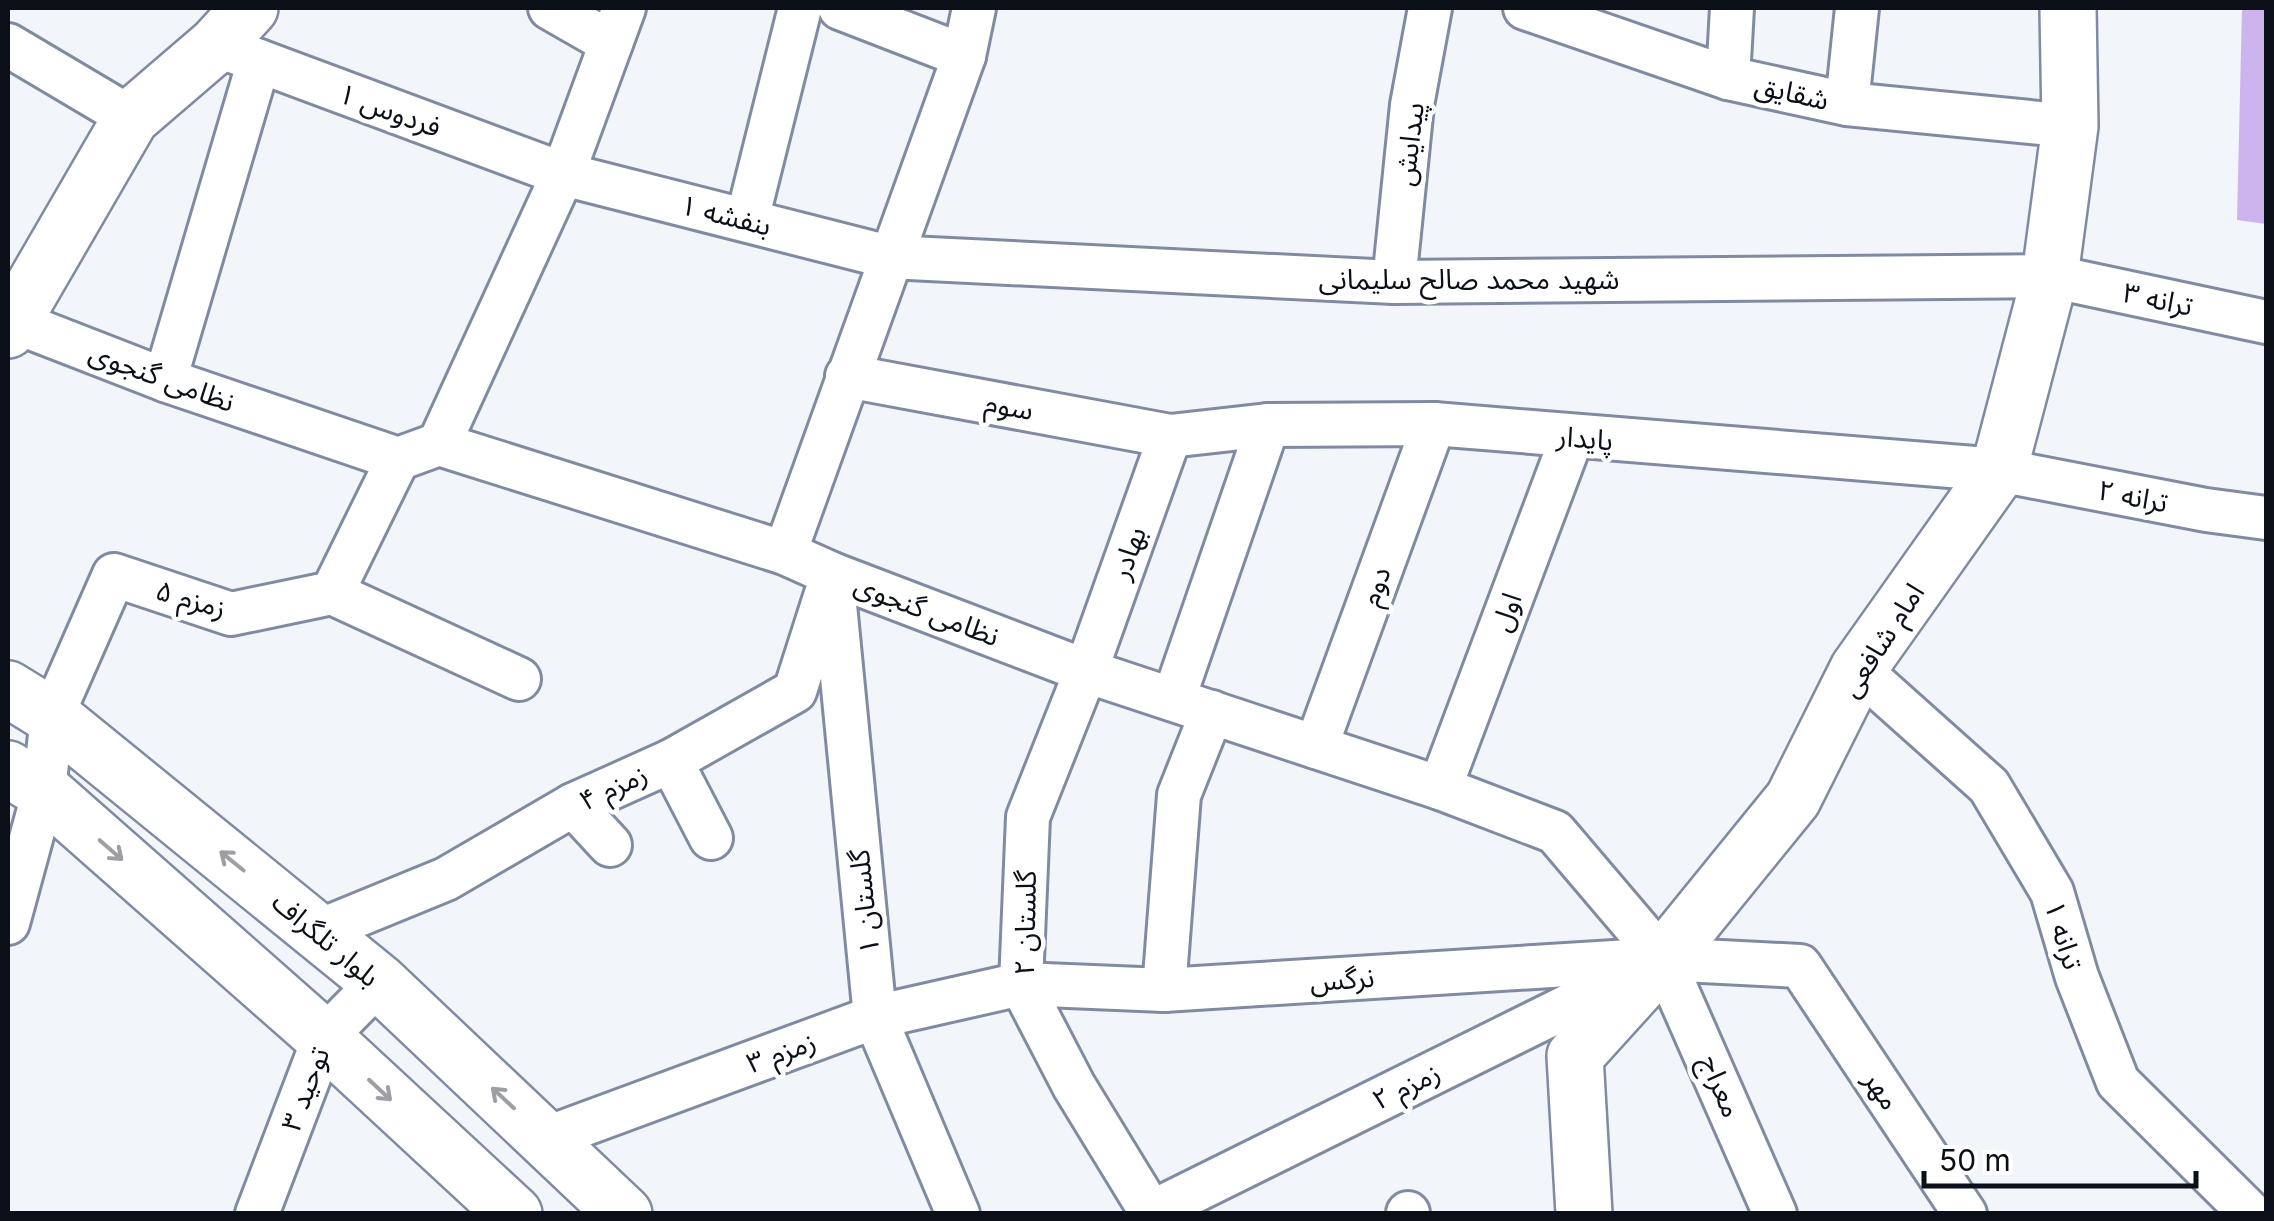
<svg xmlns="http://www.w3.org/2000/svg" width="2274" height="1221" font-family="Inter,'Noto Sans Arabic',sans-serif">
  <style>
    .green { fill: #cdb4ef }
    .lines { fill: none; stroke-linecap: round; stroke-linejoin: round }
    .street-casing { stroke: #808ba2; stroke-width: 48 }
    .secondary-casing { stroke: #808ba2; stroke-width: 60 }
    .street { stroke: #fff; stroke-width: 42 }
    .secondary { stroke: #fff; stroke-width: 55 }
    .oneway { stroke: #9d9fa3 }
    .labels { text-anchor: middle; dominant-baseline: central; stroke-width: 9; stroke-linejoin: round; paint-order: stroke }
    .street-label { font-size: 28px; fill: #0b0f18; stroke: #fff }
  </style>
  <rect width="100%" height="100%" fill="#f2f5fa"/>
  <path class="green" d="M2242,8h24v216l-29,-4z"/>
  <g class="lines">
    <defs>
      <g id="street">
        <path d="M550,8l61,35"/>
        <path d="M840,8l124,48"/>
        <path d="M1525,8l203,70 119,26 223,22"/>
        <path d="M8,45l123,73"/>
        <path d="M216,45l347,129 326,83 505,25 656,-6 216,46"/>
        <path d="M1728,78l4,-70"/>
        <path d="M1847,104l10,-96"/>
        <path d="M747,220l53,-212"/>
        <path d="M1394,282l18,-177 18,-97"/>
        <path d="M8,319l157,61 233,79 41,-15 346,109 47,21 254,97 354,117 115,44 108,127 137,7 165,248"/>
        <path d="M847,376l323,60 98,-11 166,-1 565,46 207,40 60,8"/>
        <path d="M165,380l94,-319"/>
        <path d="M439,444l124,-270 61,-166"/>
        <path d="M785,553l179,-497 10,-48"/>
        <path d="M832,574l43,443 83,197"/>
        <path d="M332,593l187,86"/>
        <path d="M1858,669l131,117 63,106 25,85 41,105 133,132"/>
        <path d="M1174,698l94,-273"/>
        <path d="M1316,747l118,-323"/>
        <path d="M671,761l40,77"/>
        <path d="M1440,788l132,-351"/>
        <path d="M573,805l37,40"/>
        <path d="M8,923l36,-132 8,-75 62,-141 117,39 101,-21 66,-134"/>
        <path d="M319,931l127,-52 127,-74 98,-44 124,-70 31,-97"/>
        <path d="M1663,959l112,255"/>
        <path d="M1164,990l15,-195 33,-83"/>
        <path d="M547,1138l328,-121 146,-33 143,6 499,-31"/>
        <path d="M1151,1212l-77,-126 -53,-102 7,-167 58,-146 84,-235"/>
        <path d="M1408,1213v1"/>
        <path d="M257,1214l67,-176 55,-56"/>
        <path d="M1148,1214l497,-246"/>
      </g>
      <g id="secondary">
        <path d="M8,330l123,-212 85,-73 34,-37"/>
        <path d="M8,689l44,27 327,266 245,232"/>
        <path d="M8,769l36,22 280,247 190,176"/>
        <path d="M1584,1214l-9,-158 88,-97 130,-160 65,-130 141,-199 51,-194 20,-150 -2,-118"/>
      </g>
    </defs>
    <use href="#street" class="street-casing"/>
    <use href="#secondary" class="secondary-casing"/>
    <use href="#street" class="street"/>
    <use href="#secondary" class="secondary"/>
  </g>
  <defs><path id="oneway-shaft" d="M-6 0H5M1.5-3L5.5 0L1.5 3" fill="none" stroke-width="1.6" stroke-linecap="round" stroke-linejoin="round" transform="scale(2.5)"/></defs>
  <g class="oneway">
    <use href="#oneway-shaft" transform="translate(111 850) rotate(41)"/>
    <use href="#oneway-shaft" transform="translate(232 861) rotate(-141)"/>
    <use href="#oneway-shaft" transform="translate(380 1090) rotate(43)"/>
    <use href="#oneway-shaft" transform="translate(503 1098) rotate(-137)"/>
  </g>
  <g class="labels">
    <g class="street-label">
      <text transform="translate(1792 92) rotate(13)">شقایق</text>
      <text transform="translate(390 110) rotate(20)">فردوس ۱</text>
      <text transform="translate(1409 144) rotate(-83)">پیدایش</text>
      <text transform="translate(726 215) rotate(14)">بنفشه ۱</text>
      <text x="1469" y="279">شهید محمد صالح سلیمانی</text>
      <text transform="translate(2158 299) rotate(12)">ترانه ۳</text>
      <text transform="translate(162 377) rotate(20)">نظامی گنجوی</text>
      <text transform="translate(1009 406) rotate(10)">سوم</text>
      <text transform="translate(1585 438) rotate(5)">پایدار</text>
      <text transform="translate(2133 496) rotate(11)">ترانه ۲</text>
      <text transform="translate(1128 553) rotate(-70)">بهادر</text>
      <text transform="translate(1375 586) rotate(-70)">دوم</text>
      <text transform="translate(191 599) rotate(16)">زمزم ۵</text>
      <text transform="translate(927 610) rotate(21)">نظامی گنجوی</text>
      <text transform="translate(1506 612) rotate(-70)">اول</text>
      <text transform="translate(1882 640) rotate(-57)">امام شافعی</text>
      <text transform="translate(613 787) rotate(-25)">زمزم ۴</text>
      <text transform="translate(864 902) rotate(-96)">گلستان ۱</text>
      <text transform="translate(1025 923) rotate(-89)">گلستان ۲</text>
      <text transform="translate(2064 935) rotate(73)">ترانه ۱</text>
      <text transform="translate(326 939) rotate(40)">بلوار تلگراف</text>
      <text transform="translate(1342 979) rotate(-4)">نرگس</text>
      <text transform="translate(781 1052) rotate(-20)">زمزم ۳</text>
      <text transform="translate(1406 1086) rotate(-26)">زمزم ۲</text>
      <text transform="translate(1721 1086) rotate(67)">معراج</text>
      <text transform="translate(305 1089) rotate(-69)">توحید ۳</text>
      <text transform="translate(1882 1090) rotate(56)">مهر</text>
    </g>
  </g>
  <rect width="2274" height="1221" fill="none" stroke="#0b0f18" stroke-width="20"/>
  <path d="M1924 1171v15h272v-15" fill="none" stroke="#0b0f18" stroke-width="5"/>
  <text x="1939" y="1171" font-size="30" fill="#0b0f18" stroke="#ffffff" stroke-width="8" paint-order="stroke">50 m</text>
</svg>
